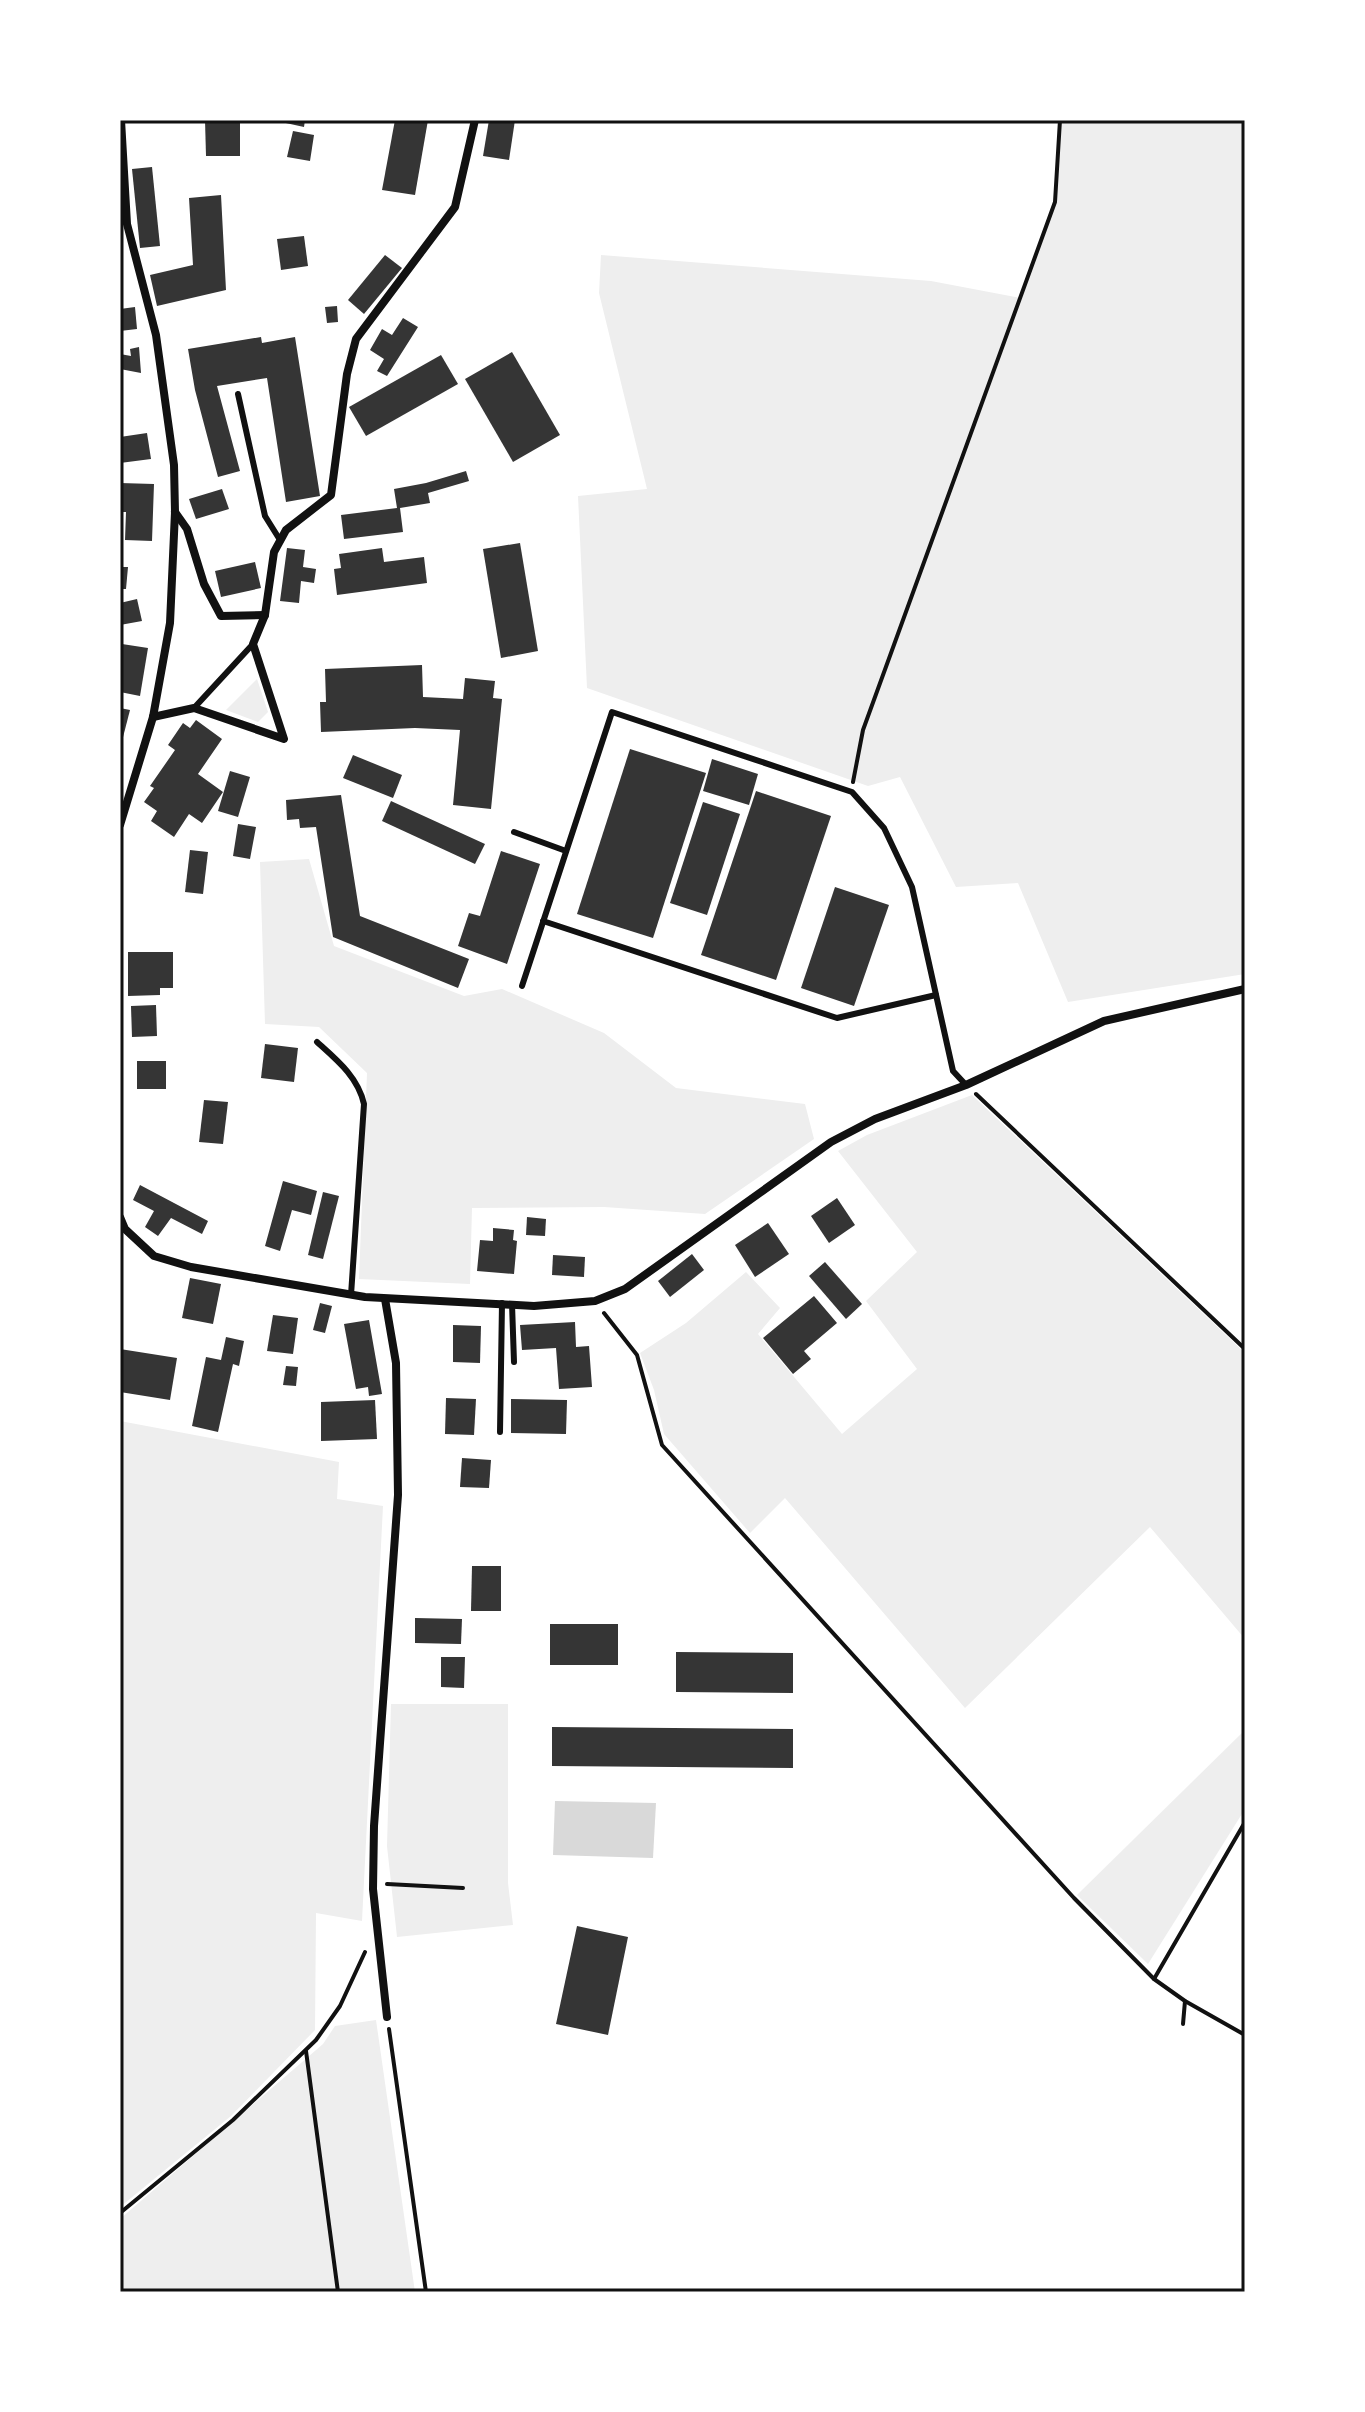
<svg xmlns="http://www.w3.org/2000/svg" width="1365" height="2412" font-family="'Space Grotesk',sans-serif">
  <style>
    .green { fill: #eee }
    .water { fill: #d9d9d9 }
    .building { fill: #353535 }
    .lines { fill: none; stroke-linecap: round; stroke-linejoin: round }
    .path { stroke: #111; stroke-width: 4 }
    .service { stroke: #111; stroke-width: 6 }
    .minor { stroke: #111; stroke-width: 8 }
    .neatline { fill: none; stroke: #111; stroke-width: 3 }
  </style>
  <rect width="100%" height="100%" fill="#fff"/>
  <g class="green">
    <path d="M1060,120h185v854l-177,28 -50,-119 -62,4 -56,-110 -32,9 -281,-98 -9,-192 69,-7 -48,-196 2,-38 330,26 89,17 35,-96z"/>
    <path d="M257,679l11,33 -10,10 -32,-12z"/>
    <path d="M309,859l25,87 130,50 38,-7 102,44 72,55 129,16 9,35 -109,75 -101,-7 -132,1 -2,76 -111,-5 8,-206 -48,-46 -54,-3 -5,-162z"/>
    <path d="M972,1095l273,258v286l-95,-112 -185,181 -180,-210 -35,35 -86,-99 -10,-44 -14,-37 46,-30 60,-51 34,36 -22,26 84,100 75,-65 -51,-68 51,-49 -79,-101 29,-16z"/>
    <path d="M120,1421l219,41 -2,37 46,7 -21,415 -46,-8 -1,117 -84,86 -111,91z"/>
    <path d="M391,1704h117v179l5,42 -116,12 -10,-91z"/>
    <path d="M1245,1730v79l-97,155 -71,-69z"/>
    <path d="M376,2020l39,272h-295v-73l203,-175 12,-18z"/>
  </g>
  <path class="water" d="M555,1801l101,2 -3,55 -100,-3z"/>
  <g class="building">
    <path d="M205,120h35v36h-34z"/>
    <path d="M272,120h33l-1,7z"/>
    <path d="M395,120h33l-13,75 -33,-5z"/>
    <path d="M489,120h26l-6,40 -26,-4z"/>
    <path d="M293,131l21,4 -4,26 -23,-4z"/>
    <path d="M152,167l8,79 -20,2 -8,-79z"/>
    <path d="M221,195l5,95 -69,16 -7,-31 43,-10 -4,-67z"/>
    <path d="M304,236l4,30 -27,4 -4,-31z"/>
    <path d="M385,255l17,13 -38,46 -16,-14z"/>
    <path d="M337,306l1,16 -11,1 -2,-16z"/>
    <path d="M135,307l2,22 -17,2v-22z"/>
    <path d="M403,318l15,9 -31,49 -10,-5 7,-12 -14,-9 12,-21 10,6z"/>
    <path d="M261,337l1,6 33,-6 25,159 -34,6 -19,-124 -50,8 23,85 -22,6 -23,-87 -7,-41z"/>
    <path d="M139,347l2,26 -21,-4v-15l11,2 -1,-7z"/>
    <path d="M512,352l48,83 -47,27 -48,-83z"/>
    <path d="M441,355l17,29 -92,52 -17,-29z"/>
    <path d="M147,433l4,26 -31,4v-26z"/>
    <path d="M466,471l3,10 -41,12 2,10 -30,5 3,24 -59,7 -3,-24 56,-7 -3,-19 32,-6z"/>
    <path d="M120,483l34,1 -2,57 -27,-1 1,-28h-6z"/>
    <path d="M222,489l7,20 -33,10 -7,-20z"/>
    <path d="M520,543l18,108 -37,7 -18,-109z"/>
    <path d="M287,548l18,2 -2,17 13,2 -2,14 -13,-2 -2,22 -19,-2z"/>
    <path d="M382,548l2,14 40,-5 3,26 -90,12 -3,-26 7,-1 -2,-14z"/>
    <path d="M255,562l6,26 -40,9 -6,-26z"/>
    <path d="M120,567h8l-2,22h-6z"/>
    <path d="M137,599l5,22 -22,4v-22z"/>
    <path d="M122,644l26,4 -8,48 -20,-4z"/>
    <path d="M422,665l1,32 40,2 2,-21 30,3 -2,17 9,1 -11,110 -38,-4 7,-75 -45,-2 -94,4 -1,-30h6l-1,-33z"/>
    <path d="M120,708l10,2 -9,35h-1z"/>
    <path d="M196,720l26,19 -24,35 25,18 -21,31 -13,-9 -15,23 -23,-16 6,-10 -13,-9 10,-14 -4,-2 25,-36 -7,-5 15,-22 7,5z"/>
    <path d="M630,749l76,24 -53,165 -76,-24z"/>
    <path d="M353,755l49,20 -9,23 -50,-20z"/>
    <path d="M712,759l46,15 -9,31 -46,-14z"/>
    <path d="M230,771l20,6 -12,40 -20,-6z"/>
    <path d="M756,791l75,25 -55,164 -75,-25z"/>
    <path d="M341,795l19,121 109,43 -11,29 -125,-51 -17,-110 -16,1 -1,-9 -12,1 -1,-20z"/>
    <path d="M391,801l94,43 -10,20 -93,-43z"/>
    <path d="M703,802l37,12 -33,101 -37,-12z"/>
    <path d="M238,824l18,3 -6,32 -17,-3z"/>
    <path d="M190,850l18,2 -5,42 -18,-2z"/>
    <path d="M501,851l39,13 -33,100 -49,-18 11,-33 11,3z"/>
    <path d="M835,887l54,18 -35,101 -53,-18z"/>
    <path d="M128,952h45v36h-13v7l-32,1z"/>
    <path d="M156,1005l1,31 -25,1 -1,-31z"/>
    <path d="M265,1044l33,4 -4,34 -33,-4z"/>
    <rect x="137" y="1061" width="29" height="28"/>
    <path d="M204,1100l24,2 -5,42 -24,-2z"/>
    <path d="M283,1181l34,10 -6,24 -19,-5 -12,41 -15,-5z"/>
    <path d="M140,1185l68,36 -6,13 -31,-16 -13,18 -13,-9 9,-16 -21,-11z"/>
    <path d="M323,1192l16,4 -16,63 -15,-4z"/>
    <path d="M837,1198l18,27 -26,18 -18,-27z"/>
    <path d="M527,1217l19,2 -1,17 -19,-1z"/>
    <path d="M768,1223l21,31 -34,23 -20,-32z"/>
    <path d="M493,1228l21,2 -1,10 4,1 -3,33 -37,-3 3,-31 13,1z"/>
    <path d="M692,1254l12,16 -34,27 -12,-16z"/>
    <path d="M553,1255l32,2 -1,20 -32,-2z"/>
    <path d="M825,1262l37,42 -16,15 -37,-43z"/>
    <path d="M190,1278l31,6 -8,40 -31,-6z"/>
    <path d="M814,1296l23,27 -33,28 7,8 -18,15 -30,-36z"/>
    <path d="M320,1303l12,3 -7,27 -12,-3z"/>
    <path d="M273,1315l25,3 -5,36 -26,-3z"/>
    <path d="M369,1320l13,74 -13,2 -1,-9 -12,2 -12,-65z"/>
    <path d="M575,1322l1,25 13,-1 3,41 -33,2 -3,-41 -34,2 -2,-25z"/>
    <path d="M453,1325l28,1 -1,37 -27,-1z"/>
    <path d="M226,1337l18,4 -5,25 -6,-2 -15,68 -26,-6 14,-69 15,3z"/>
    <path d="M120,1349l57,9 -7,42 -50,-8z"/>
    <path d="M286,1366l12,1 -2,19 -13,-1z"/>
    <path d="M446,1398l30,1 -2,36 -29,-1z"/>
    <path d="M511,1399l56,1 -1,34 -55,-1z"/>
    <path d="M375,1400l2,39 -56,2v-39z"/>
    <path d="M462,1458l29,2 -2,28 -29,-1z"/>
    <path d="M472,1566h29v45h-30z"/>
    <path d="M415,1618l47,1 -1,25 -46,-1z"/>
    <rect x="550" y="1624" width="68" height="41"/>
    <path d="M676,1652l117,1v40l-117,-1z"/>
    <path d="M441,1657h24l-1,31 -23,-1z"/>
    <path d="M552,1727l241,2v39l-241,-2z"/>
    <path d="M577,1926l51,11 -20,98 -52,-11z"/>
  </g>
  <g class="lines">
    <g class="path">
      <path d="M853,782l10,-52 192,-528 5,-82"/>
      <path d="M976,1094l269,255"/>
      <path d="M604,1313l33,42 25,90 412,453 80,81 31,22 60,34"/>
      <path d="M387,1884l76,4"/>
      <path d="M1154,1979l91,-157"/>
      <path d="M1183,2024l2,-23"/>
      <path d="M389,2029l37,263"/>
      <path d="M306,2051l32,241"/>
      <path d="M120,2213l113,-93 83,-80 24,-34 25,-54"/>
    </g>
    <g class="service">
      <path d="M238,394l27,122 15,24"/>
      <path d="M194,708l59,-64"/>
      <path d="M514,832l52,19"/>
      <path d="M543,921l294,97 99,-23"/>
      <path d="M522,986l90,-274 240,80 32,36 28,59 41,184 13,14"/>
      <path d="M317,1042c20,18 41,35 47,62l-13,191"/>
      <path d="M512,1304l2,58"/>
      <path d="M500,1432l2,-129"/>
    </g>
    <g class="minor">
      <path d="M175,512l12,17 17,55 17,32 44,-1"/>
      <path d="M153,717l41,-9 90,31 -31,-95 12,-29 9,-63 12,-22 45,-35 16,-121 9,-35 99,-132 20,-87"/>
      <path d="M120,825l33,-108 17,-94 5,-111 -1,-47 -18,-130 -29,-111 -6,-104"/>
      <path d="M120,1217l5,12 29,27 37,11 174,30 169,9 61,-5 30,-12 206,-147 44,-23 91,-34 138,-64 141,-32"/>
      <path d="M385,1299l11,64 2,132 -24,331 -1,63 14,128"/>
    </g>
  </g>
  <rect width="1365" height="2412" fill="none" stroke="#ffffff" stroke-width="244"/>
  <rect x="122" y="122" width="1121" height="2168" class="neatline"/>
</svg>
